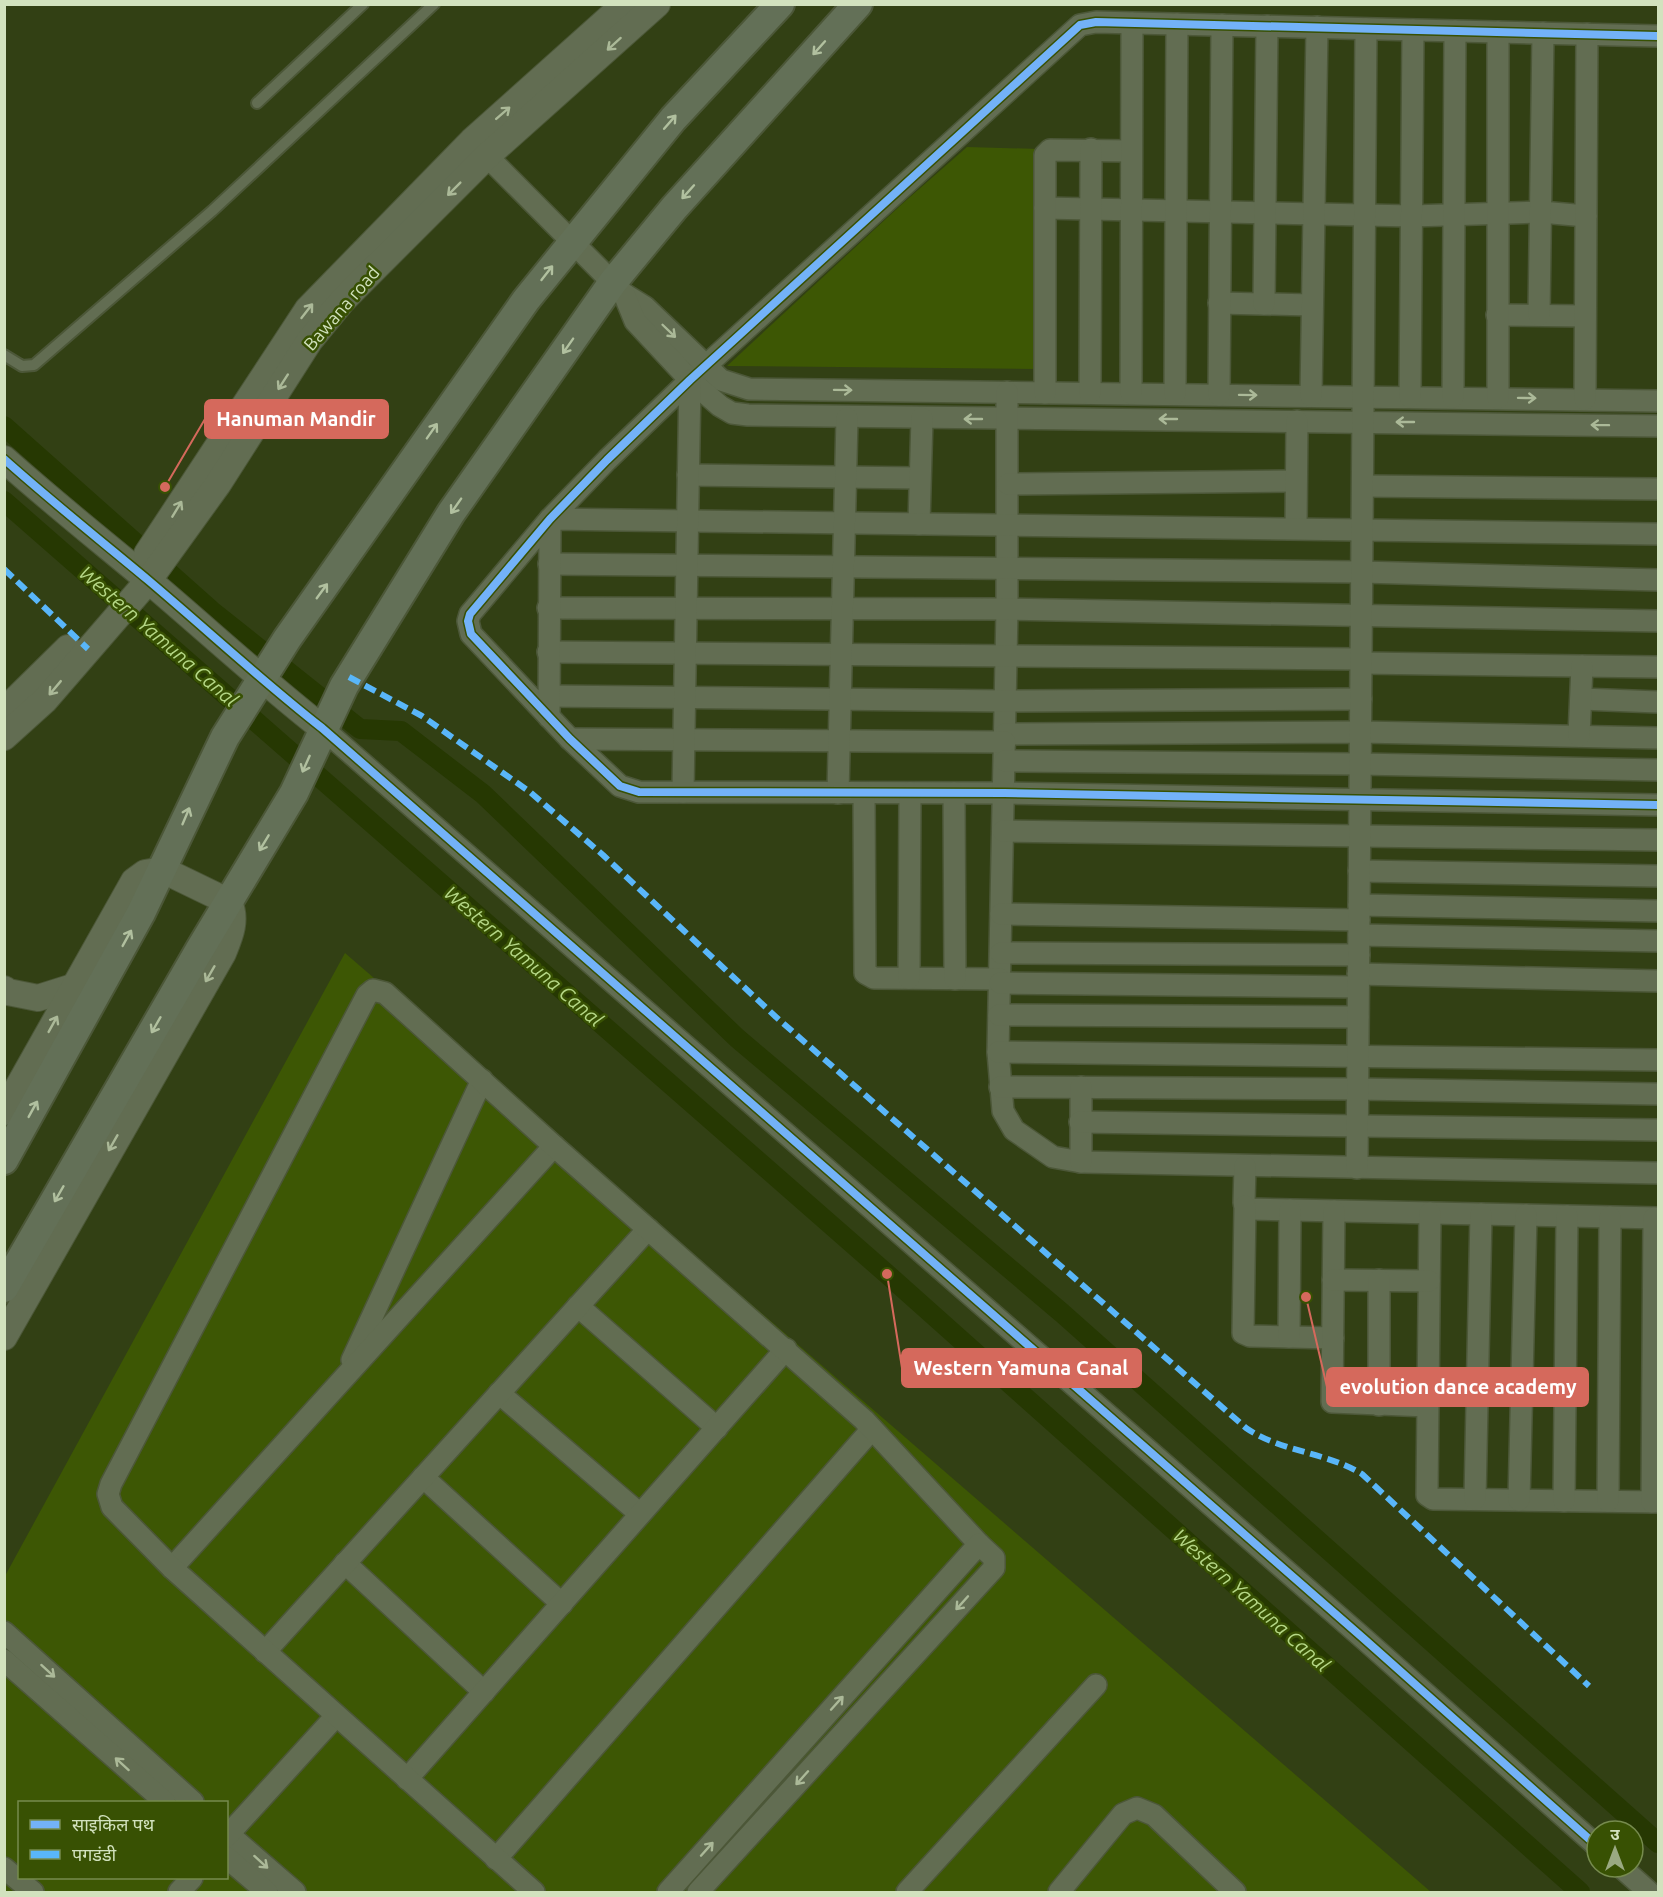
<svg xmlns="http://www.w3.org/2000/svg" width="1663" height="1897" font-family="Ubuntu,'Noto Sans Devanagari',sans-serif">
  <style>
    .built { fill: #3d5704; fill-rule: evenodd }
    .lines { fill: none; stroke-linecap: round; stroke-linejoin: round }
    .canal { stroke: #263802; stroke-width: 20 }
    .service-casing { stroke: #4c5738; stroke-width: 14 }
    .minor-casing { stroke: #4c5738; stroke-width: 24 }
    .tertiary-casing { stroke: #4c5738; stroke-width: 28 }
    .secondary-casing { stroke: #4c5738; stroke-width: 32 }
    .service { stroke: #626d52; stroke-width: 10 }
    .minor { stroke: #626d52; stroke-width: 21 }
    .tertiary { stroke: #626d52; stroke-width: 26 }
    .secondary { stroke: #637057; stroke-width: 28 }
    .quiet { stroke: #59b6f9; stroke-width: 6; stroke-dasharray: 12 6; stroke-linecap: butt }
    .cycleway-casing { stroke: #385103; stroke-width: 11 }
    .cycleway { stroke: #73b2f8; stroke-width: 8 }
    .oneway { stroke: #abb998 }
    .oneway2 { stroke: #b1c09f }
    .labels { text-anchor: middle; dominant-baseline: central; stroke-width: 5; stroke-linejoin: round; paint-order: stroke }
    .street-label { font-size: 18px; fill: #d2e2be; stroke: #385103 }
    .water-label { font-size: 20px; font-style: italic; fill: #b5d786; stroke: #385103 }
    .leader { fill: none; stroke: #d5695c; stroke-width: 2 }
    .callout-dot { fill: #d5695c; stroke: #385103; stroke-width: 2 }
    .callout { fill: #d5695c; stroke: #d5695c; stroke-width: 2 }
    .callout-label { font-size: 20px; text-anchor: middle; font-weight: bold; fill: #fff }
  </style>
  <rect width="100%" height="100%" fill="#324014"/>
  <g class="built">
    <path d="M967,147l72,2 -2,220 -310,-3 175,-162z"/>
    <path d="M345,953l1086,939h-1426v-316zM20,1802h206v76h-206z"/>
  </g>
  <g class="lines">
    <g class="canal">
      <path d="M4,426l208,185 148,118 41,2 82,63 254,244 325,275 596,530"/>
      <path d="M4,501l883,773 693,618"/>
    </g>
    <defs>
      <g id="service">
        <path d="M257,103l106,-99"/>
        <path d="M4,355l18,11 12,-1 178,-154 222,-207"/>
      </g>
      <g id="minor">
        <path d="M1658,36l-562,-14 -16,3 -390,355 -83,80 -57,59 -80,95 -2,7 3,13 99,105 50,47 19,6 365,1 654,12"/>
        <path d="M476,145l148,149 21,13 76,73 28,9 909,12"/>
        <path d="M1045,208l367,8 129,-4 45,4"/>
        <path d="M624,294l11,27 55,59 30,26 12,7 16,2 910,11"/>
        <path d="M1219,303l93,2"/>
        <path d="M1264,304l3,-278"/>
        <path d="M1497,315l88,1"/>
        <path d="M1539,315l4,-282"/>
        <path d="M1007,392v217l-9,443 5,59 11,19 39,27 28,5 577,11"/>
        <path d="M1045,393v-238l5,-5 81,1"/>
        <path d="M1090,393l1,-244"/>
        <path d="M1131,393l1,-370"/>
        <path d="M1175,394l2,-370"/>
        <path d="M1219,395l3,-370"/>
        <path d="M1311,396l6,-369"/>
        <path d="M1410,397l3,-367"/>
        <path d="M1453,397l2,-366"/>
        <path d="M1498,398v-366"/>
        <path d="M1585,399l2,-365"/>
        <path d="M688,475l231,3"/>
        <path d="M1008,484l288,-3"/>
        <path d="M1363,486l295,3"/>
        <path d="M919,524l3,-106"/>
        <path d="M1296,528l1,-107"/>
        <path d="M549,564l813,8 296,8"/>
        <path d="M548,608l459,1 651,12"/>
        <path d="M548,652l813,7"/>
        <path d="M1361,663l297,4"/>
        <path d="M547,696l459,5 355,-2"/>
        <path d="M1581,699l77,3"/>
        <path d="M549,717l1,-198 1108,15"/>
        <path d="M322,728l1041,910 234,208"/>
        <path d="M1005,734l356,-2 297,6"/>
        <path d="M1579,736l3,-70"/>
        <path d="M570,739l435,3"/>
        <path d="M1005,761l355,3 298,6"/>
        <path d="M683,792l7,-412"/>
        <path d="M838,793l9,-375"/>
        <path d="M864,793l1,180 9,5 126,1"/>
        <path d="M954,793l1,186"/>
        <path d="M1003,831l655,9"/>
        <path d="M1359,871l299,5"/>
        <path d="M1359,905l299,6"/>
        <path d="M1001,914l358,6"/>
        <path d="M1359,935l299,6"/>
        <path d="M1001,953l358,2"/>
        <path d="M1358,974l300,7"/>
        <path d="M909,978l1,-185"/>
        <path d="M1000,983l358,4"/>
        <path d="M999,1015l359,2"/>
        <path d="M998,1052l660,8"/>
        <path d="M1000,1087l357,2 301,5"/>
        <path d="M1081,1087v75"/>
        <path d="M1080,1122l578,8"/>
        <path d="M1245,1166l-1,37 5,6 409,9"/>
        <path d="M1357,1168l9,-1139"/>
        <path d="M1245,1206l-2,127 7,3 83,2"/>
        <path d="M1334,1211l-2,191 95,4"/>
        <path d="M1430,1213l-3,282 6,4 225,3"/>
        <path d="M1333,1280l96,1"/>
        <path d="M1379,1280v125"/>
        <path d="M578,1306l139,122"/>
        <path d="M1289,1337l1,-127"/>
        <path d="M352,1360l130,-280"/>
        <path d="M499,1393l141,121"/>
        <path d="M423,1477l139,127"/>
        <path d="M1475,1499l6,-285"/>
        <path d="M1519,1500l7,-285"/>
        <path d="M1564,1501l3,-285"/>
        <path d="M1608,1501l2,-284"/>
        <path d="M1652,1502l2,-284"/>
        <path d="M345,1563l139,129"/>
        <path d="M172,1568l382,-422"/>
        <path d="M4,1632l189,170"/>
        <path d="M265,1652l383,-423"/>
        <path d="M4,1660l161,142"/>
        <path d="M407,1779l379,-430"/>
        <path d="M226,1832l69,60"/>
        <path d="M226,1837l110,-121"/>
        <path d="M226,1857l41,35"/>
        <path d="M496,1859l376,-430"/>
        <path d="M1621,1867l28,25"/>
        <path d="M4,1868l29,24"/>
        <path d="M179,1892l13,-14"/>
        <path d="M534,1892l-362,-324 -60,-61 -4,-13 3,-10 256,-489 6,-5 12,3 169,153 310,274 115,124"/>
        <path d="M668,1892l311,-348 15,14v10l-296,324"/>
        <path d="M907,1892l189,-207"/>
        <path d="M1059,1892l64,-78 14,-6 17,7 81,77"/>
      </g>
      <g id="tertiary">
        <path d="M4,459c47,42 96,81 144,121 58,49 114,101 174,148"/>
        <path d="M147,554l161,-245 164,-168 153,-137"/>
        <path d="M4,711l64,-63"/>
        <path d="M4,737l41,-37 103,-119 70,-97 92,-144 32,-39 145,-145 170,-152"/>
        <path d="M4,989l4,3 30,6 35,-11"/>
        <path d="M4,1112l130,-231 11,-8 18,-3 66,32c8,18 1,34 -6,51l-219,384"/>
      </g>
      <g id="secondary">
        <path d="M4,1160l137,-247 84,-176 62,-98 239,-339 147,-181 107,-115"/>
        <path d="M4,1288l196,-339 94,-156 50,-107 107,-173 162,-231 61,-74 184,-204"/>
      </g>
    </defs>
    <use href="#service" class="service-casing"/>
    <use href="#minor" class="minor-casing"/>
    <use href="#tertiary" class="tertiary-casing"/>
    <use href="#secondary" class="secondary-casing"/>
    <use href="#service" class="service"/>
    <use href="#minor" class="minor"/>
    <use href="#tertiary" class="tertiary"/>
    <use href="#secondary" class="secondary"/>
    <g class="quiet">
      <path d="M4,569l84,80"/>
      <path d="M349,677l73,39 108,76 73,63 173,162 470,411c35,24 80,24 116,46l227,212"/>
    </g>
    <defs>
      <g id="cycleway">
        <path d="M1658,36l-562,-14 -16,3 -390,355 -83,80 -57,59 -80,95 -2,7 3,13 99,105 50,47 19,6 365,1 654,12"/>
        <path d="M4,459c47,42 96,81 144,121 58,49 114,101 174,148l1041,910 234,208"/>
      </g>
    </defs>
    <use href="#cycleway" class="cycleway-casing"/>
    <use href="#cycleway" class="cycleway"/>
  </g>
  <defs><path id="oneway-shaft" d="M-6 0H5M1.5-3L5.5 0L1.5 3" fill="none" stroke-width="1.6" stroke-linecap="round" stroke-linejoin="round" transform="scale(1.5)"/></defs>
  <g class="oneway">
    <use href="#oneway-shaft" transform="translate(614 44) rotate(138)"/>
    <use href="#oneway-shaft" transform="translate(503 113) rotate(-41)"/>
    <use href="#oneway-shaft" transform="translate(454 189) rotate(135)"/>
    <use href="#oneway-shaft" transform="translate(307 311) rotate(-52)"/>
    <use href="#oneway-shaft" transform="translate(669 331) rotate(44)"/>
    <use href="#oneway-shaft" transform="translate(283 382) rotate(123)"/>
    <use href="#oneway-shaft" transform="translate(843 390) rotate(1)"/>
    <use href="#oneway-shaft" transform="translate(1248 395) rotate(1)"/>
    <use href="#oneway-shaft" transform="translate(1527 398) rotate(1)"/>
    <use href="#oneway-shaft" transform="translate(973 419) rotate(-180)"/>
    <use href="#oneway-shaft" transform="translate(1168 419) rotate(-180)"/>
    <use href="#oneway-shaft" transform="translate(1405 422) rotate(-180)"/>
    <use href="#oneway-shaft" transform="translate(1600 425) rotate(-179)"/>
    <use href="#oneway-shaft" transform="translate(177 509) rotate(-59)"/>
    <use href="#oneway-shaft" transform="translate(55 688) rotate(130)"/>
    <use href="#oneway-shaft" transform="translate(210 974) rotate(120)"/>
    <use href="#oneway-shaft" transform="translate(53 1024) rotate(-61)"/>
    <use href="#oneway-shaft" transform="translate(113 1143) rotate(120)"/>
    <use href="#oneway-shaft" transform="translate(962 1603) rotate(132)"/>
    <use href="#oneway-shaft" transform="translate(48 1671) rotate(42)"/>
    <use href="#oneway-shaft" transform="translate(837 1703) rotate(-48)"/>
    <use href="#oneway-shaft" transform="translate(122 1764) rotate(-138)"/>
    <use href="#oneway-shaft" transform="translate(802 1778) rotate(132)"/>
    <use href="#oneway-shaft" transform="translate(707 1849) rotate(-48)"/>
    <use href="#oneway-shaft" transform="translate(261 1862) rotate(42)"/>
  </g>
  <g class="oneway2">
    <use href="#oneway-shaft" transform="translate(819 48) rotate(132)"/>
    <use href="#oneway-shaft" transform="translate(670 122) rotate(-49)"/>
    <use href="#oneway-shaft" transform="translate(688 192) rotate(132)"/>
    <use href="#oneway-shaft" transform="translate(547 273) rotate(-52)"/>
    <use href="#oneway-shaft" transform="translate(568 346) rotate(125)"/>
    <use href="#oneway-shaft" transform="translate(432 431) rotate(-55)"/>
    <use href="#oneway-shaft" transform="translate(456 506) rotate(125)"/>
    <use href="#oneway-shaft" transform="translate(322 591) rotate(-54)"/>
    <use href="#oneway-shaft" transform="translate(306 764) rotate(114)"/>
    <use href="#oneway-shaft" transform="translate(186 816) rotate(-67)"/>
    <use href="#oneway-shaft" transform="translate(264 843) rotate(121)"/>
    <use href="#oneway-shaft" transform="translate(127 938) rotate(-61)"/>
    <use href="#oneway-shaft" transform="translate(156 1025) rotate(120)"/>
    <use href="#oneway-shaft" transform="translate(33 1109) rotate(-61)"/>
    <use href="#oneway-shaft" transform="translate(59 1194) rotate(120)"/>
  </g>
  <g class="labels">
    <g class="street-label">
      <text transform="translate(341 308) rotate(-49)">Bawana road</text>
    </g>
    <g class="water-label">
      <text transform="translate(159 636) rotate(41)">Western Yamuna Canal</text>
      <text transform="translate(524 956) rotate(41)">Western Yamuna Canal</text>
      <text transform="translate(1252 1600) rotate(42)">Western Yamuna Canal</text>
    </g>
  </g>
  <path class="leader" d="M165 487L205 419M887 1274L902 1368M1306 1297L1327 1387"/>
  <g class="callout-dot">
    <circle cx="165" cy="487" r="6"/>
    <circle cx="887" cy="1274" r="6"/>
    <circle cx="1306" cy="1297" r="6"/>
  </g>
  <g class="callout">
    <rect x="205" y="400" width="183" height="38" rx="6"/>
    <rect x="902" y="1349" width="239" height="38" rx="6"/>
    <rect x="1327" y="1368" width="261" height="38" rx="6"/>
  </g>
  <g class="callout-label">
    <text x="296" y="426">Hanuman Mandir</text>
    <text x="1021" y="1375">Western Yamuna Canal</text>
    <text x="1458" y="1394">evolution dance academy</text>
  </g>
  <rect width="1663" height="1897" fill="none" stroke="#d2e2be" stroke-width="12"/>
  <rect x="18" y="1801" width="210" height="78" fill="#385103" stroke="#768b4e" stroke-width="1.5"/>
  <rect x="30" y="1820" width="30" height="9" fill="#73b2f8" stroke="#768b4e" stroke-width="1.5"/>
  <text x="72" y="1831" font-size="18" fill="#d2e2be">साइकिल पथ</text>
  <rect x="30" y="1850" width="30" height="9" fill="#59b6f9" stroke="#768b4e" stroke-width="1.5"/>
  <text x="72" y="1861" font-size="18" fill="#d2e2be">पगडंडी</text>
  <g transform="translate(1615 1849)"><circle r="28" fill="#385103" stroke="#768b4e" stroke-width="1.5"/>
  <path d="M0-4.5L10 22L0 15L-10 22Z" fill="#9aa982"/>
  <text y="-9" font-size="16" font-weight="bold" text-anchor="middle" fill="#d2e2be">उ</text>
  </g>
</svg>
